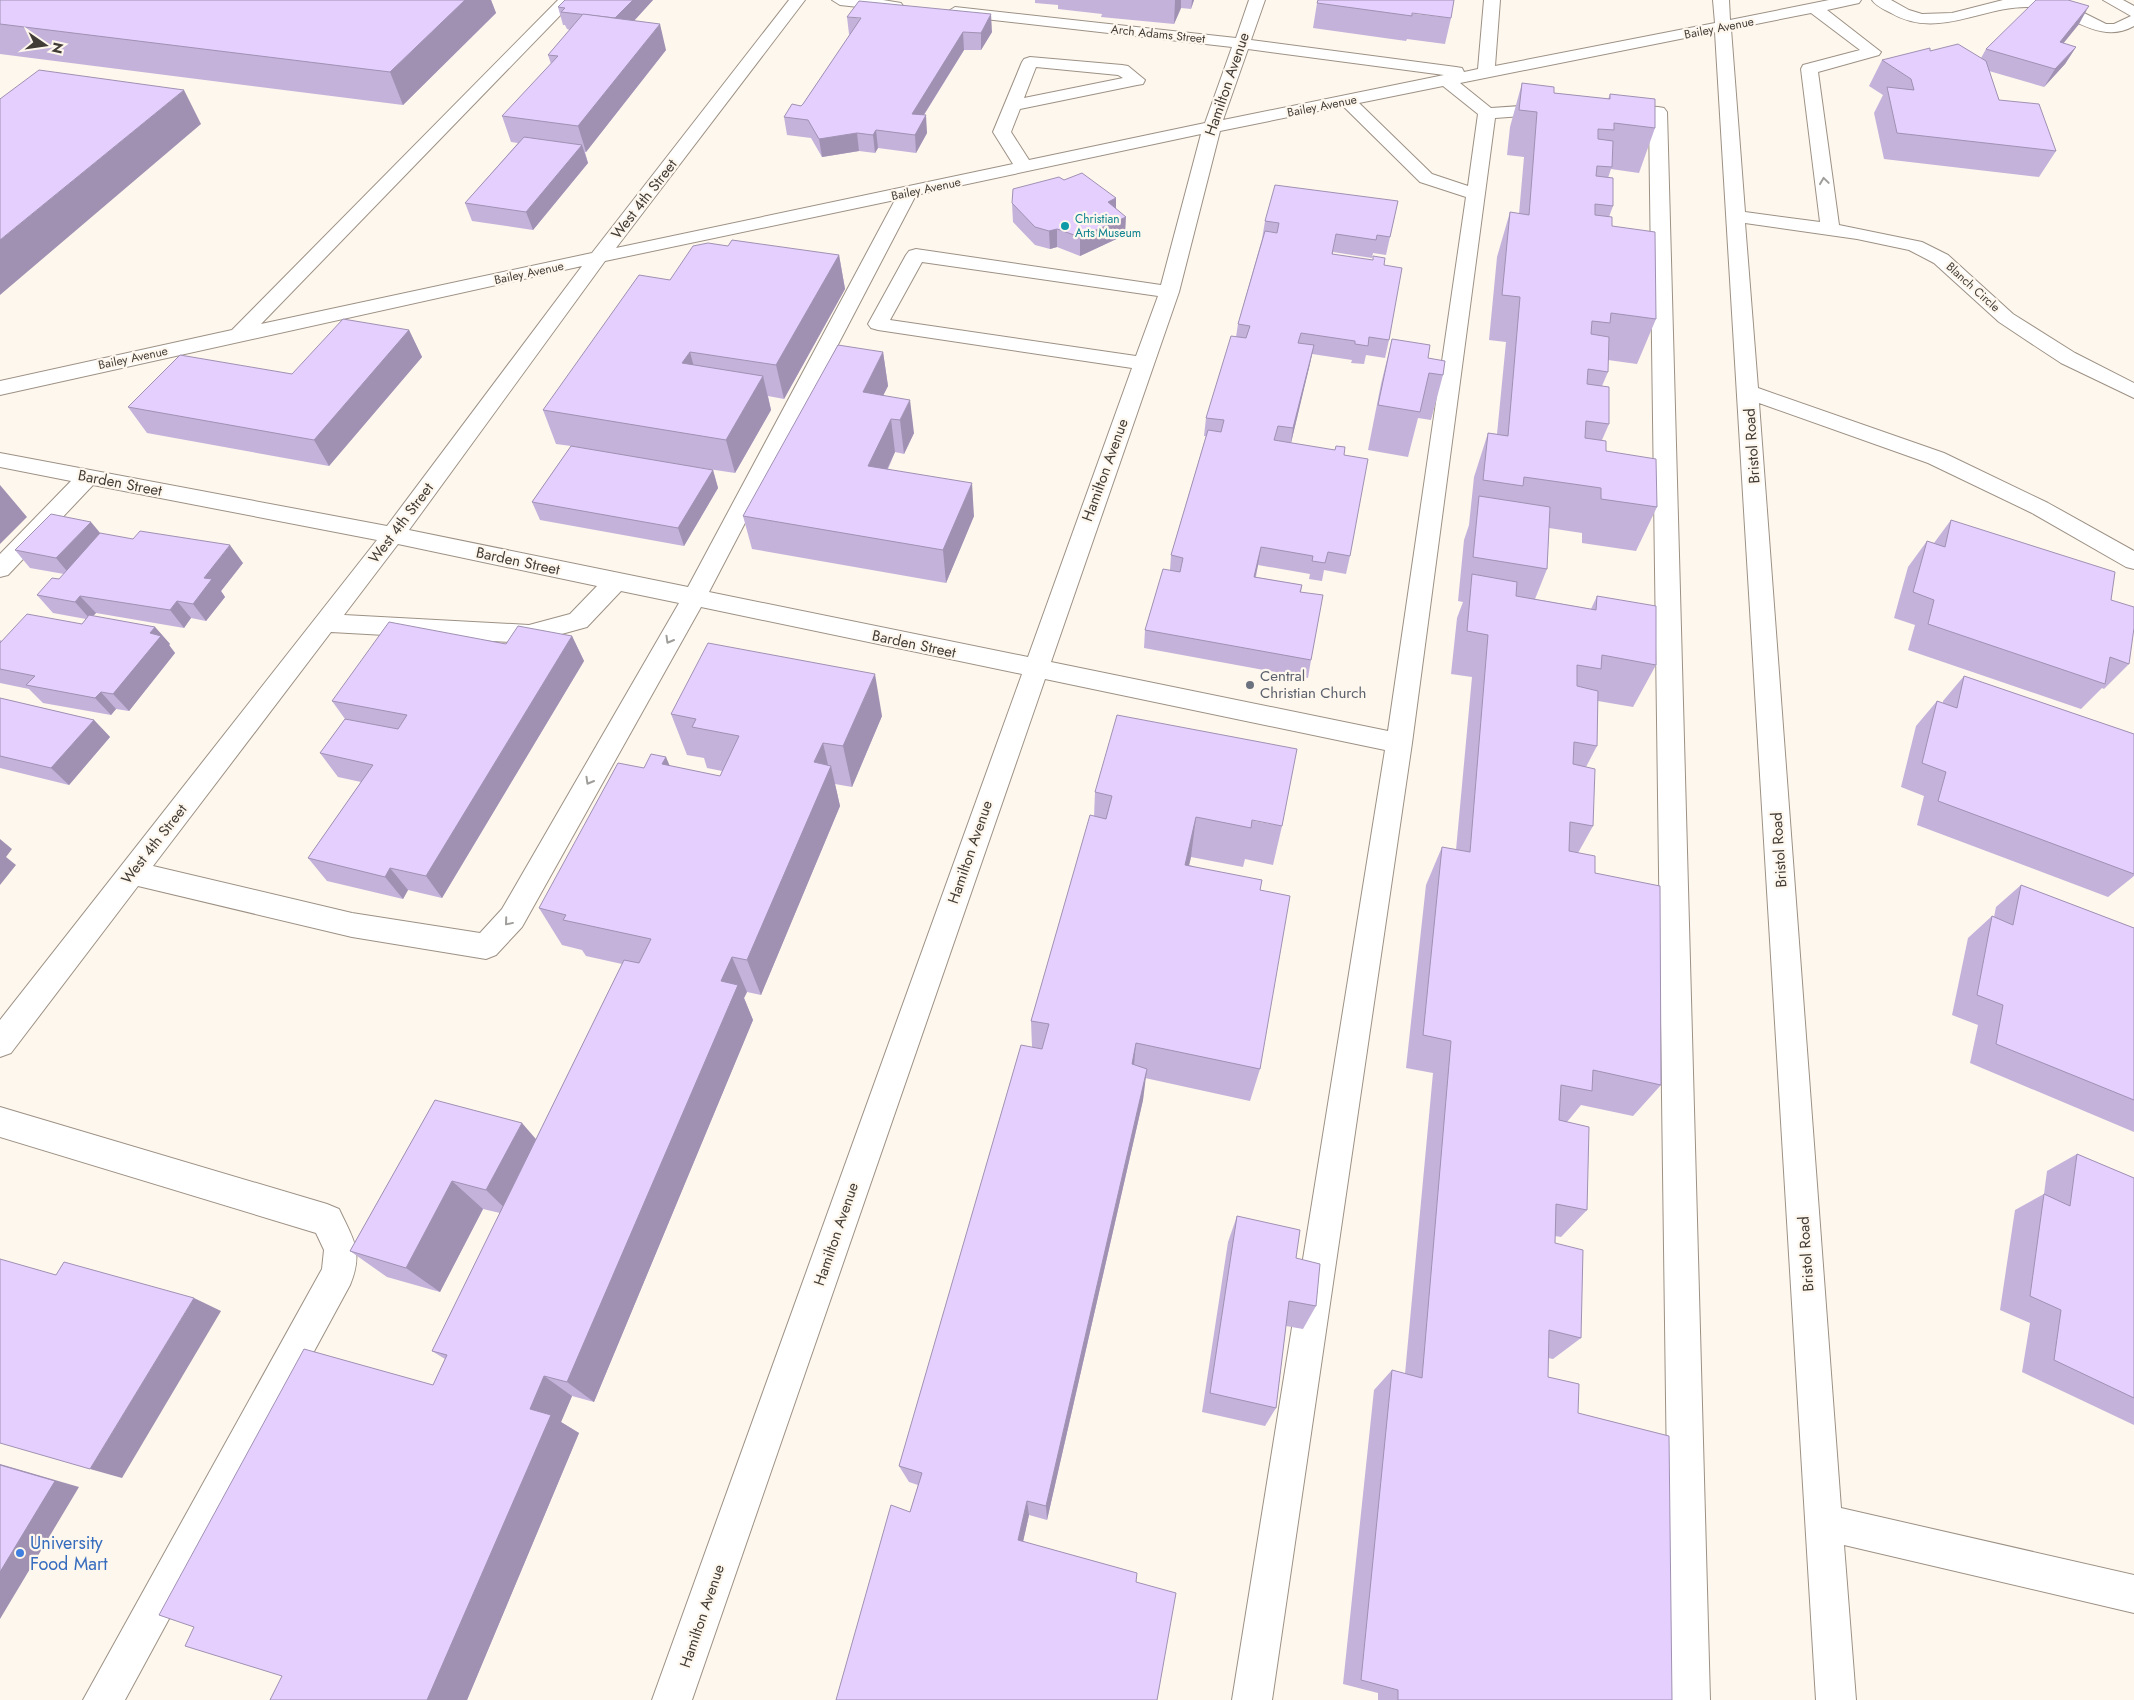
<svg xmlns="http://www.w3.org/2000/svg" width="2134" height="1700" font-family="Jost,sans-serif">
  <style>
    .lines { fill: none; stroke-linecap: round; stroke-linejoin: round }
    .minor-casing { stroke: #9d9184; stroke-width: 2 }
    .minor { fill: #fff; fill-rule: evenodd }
    .wall { fill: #c4b2db }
    .shaded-wall { fill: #a091b2 }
    .building { fill: #e4cfff; stroke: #a091b2 }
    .oneway { stroke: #a09e9a }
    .culture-dot { fill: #0f9aa8; stroke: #fef7ee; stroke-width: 2 }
    .worship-dot { fill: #6b7280; stroke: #fef7ee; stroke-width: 2 }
    .shop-dot { fill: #3f7fe0; stroke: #fef7ee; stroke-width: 2 }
    .labels { text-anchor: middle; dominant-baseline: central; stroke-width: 4.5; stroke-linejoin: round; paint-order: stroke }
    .far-street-label { font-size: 12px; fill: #413c36; stroke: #fef7ee }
    .far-culture-label { font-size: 12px; fill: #0d838f; stroke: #fef7ee; text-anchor: start }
    .street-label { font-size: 15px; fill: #413c36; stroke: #fef7ee }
    .worship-label { font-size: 15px; fill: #5b616d; stroke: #fef7ee; text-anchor: start }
    .near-shop-label { font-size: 18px; fill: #366cbe; stroke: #fef7ee; text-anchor: start }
  </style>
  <rect width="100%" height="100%" fill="#fef7ee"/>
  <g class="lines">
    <defs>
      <g id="minor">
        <path d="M558,0h17l-314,324 331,-71 197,-253h16l-189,248 397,-84 -20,-32 29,-70 2,-3 6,-2 92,8 6,1 17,14 -2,4 -6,1 -117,24 -9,23 18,28 176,-37 27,-76 -283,-32 -2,-3 8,-5 281,31 13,-38h16l-14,40 205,27 6,1 2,4 14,-3 6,-69h16l-5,66 220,-43 -2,-23h16l1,20 99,-20h32l-2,3 -32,7 54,42 -2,3 -61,17 21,153 83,17 26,13 65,59 62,39 59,30v15l-73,-35 -38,-25 -24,-16 -65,-59 -25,-13 -52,-11 -112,-16 13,165 186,65 104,50 86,48v18l-8,-2 -94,-54 -104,-50 -169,-60 82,1105 293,67v38l-290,-68 12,155h-40l-101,-1668 -255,51 31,25 59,-4 6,1 3,4 -3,4 -6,1 -55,4 -83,625 -140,957h-40l153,-950 -340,-71 -353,1021h-40l370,-1026 -321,-67 -179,320 -26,28 -10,4 -134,-22 -214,-51 -127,167 -11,4v-37l377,-480 -284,-55 -85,90 -8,2v-23l71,-73 -71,-14v-14l387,73 195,-260 -582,129v-14l232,-51zM1811,13l49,37 -57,15 -2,4 19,153 -75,-10 -14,-183zM1248,49l196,26 -221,45zM1036,67l82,8 5,3 -99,20zM1443,86l35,28 -10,72 -36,-12 -73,-71zM1343,106l77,76 46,15 -78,534 -337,-69 128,-370 41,-161zM1201,134l-40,151 -245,-36 -7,2 -3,4 -38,69 3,4 7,2 254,38 -104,289 -319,-65 207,-397zM895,200l-207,387 -279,-57 196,-269zM922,262l236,34 -22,60 -246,-36zM398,544l199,42 -27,28 -41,11 -185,-10zM621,591l58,12 -177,306 -22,24 -128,-20 -199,-47 178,-234 198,11 58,-16z"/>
        <path d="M832,0h51l18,3 2,3 -8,5 -55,-6z"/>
        <path d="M1872,0h19l18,10 13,4 30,-1 51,-13h46l21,6 36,18h8l17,-8 -28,-16h20l11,6v20c-37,21 -67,-18 -105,-19 -47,-1 -92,33 -138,6 -6,-3 -15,-7 -19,-13z"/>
        <path d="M1618,104l40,3 6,1 3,4 43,1588h-40l-21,-1583 -37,-4 -3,-4 3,-4z"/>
        <path d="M0,1107l327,97 12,5c14,30 25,42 11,76l-225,415h-42l239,-431 2,-19 -8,-17 -316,-96z"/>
      </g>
    </defs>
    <use href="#minor" class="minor-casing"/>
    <use href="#minor" class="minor"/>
  </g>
  <g class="wall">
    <path d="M0,0h491l5,13 -93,92 -403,-51z"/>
    <path d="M565,0h88l-19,21 32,29 -80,102h-1l3,11 -55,67 -61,-9 -7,-18 53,-60 -7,-1 -9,-26 49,-52 -3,-9 22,-25 -3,-1 -2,-4h-2l-5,-18z"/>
    <path d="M1035,0h159l-3,9 -10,-1 -7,16 -73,-7 1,-3 -44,-5v-4l-23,-2z"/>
    <path d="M1317,3l134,15 -6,26 -38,-5 -1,2 -93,-13z"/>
    <path d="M847,17l145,15 -11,18h-17l-40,65 3,18 -11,20 -38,-5 -3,5 -16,-2 -37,6 -11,-19 -24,-3 -3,-18 19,-13 47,-69 -1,-1z"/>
    <path d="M2079,24l-16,19 13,4 -11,17 -21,23 -55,-16 10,29 57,51 -17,26 -155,-18 -10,-46 9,-18 -14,-9 13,-26 99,-2 5,-9z"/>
    <path d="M1522,83l32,10 54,6 2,-5 45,34 -16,45 -28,-4 -3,9 5,28 -4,11 3,9 44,93 -19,45 -29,-4v12l-6,14 7,38 -7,16 4,11 51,56 -21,44 -54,-8v-10l-33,-5 -2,41 -12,30 56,10 6,-13 59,69 -23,42 -35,-6 -1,45 -11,21 7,59 -15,27 17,20 66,212 -28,31 -52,-11 -14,17 20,88 -26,27 -6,-1v7l26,95 -28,21 -5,-1v19l30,36 94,287h-294v-7l-35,-9 31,-294 18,-20 13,4 28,-301 -27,-5 20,-183 16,-38 14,3 16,-173 -21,-3 6,-56 6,-16 -5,-1 6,-61 5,-15 5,-48 14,-44 9,1 9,-92 -17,-2 8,-83 13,-45 9,2 5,-57 -17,-2 3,-28z"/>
    <path d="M1064,180l52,18v10l9,27 -45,21 -23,-9 -7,2 -15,-4 -22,-23 -1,-19z"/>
    <path d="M1398,201l-12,54 -13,-2 -1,5 -39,-6v2l51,11 5,75 -4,18 -19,-3 -2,9 -13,-1 1,-3 -40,-6 -21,89 53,12 6,101 -4,18 -22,-4 -2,11 -13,-2 1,-5 -52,-9 -2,12 46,8 -1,7 10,68 -3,18 -164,-30 1,-18 25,-60 1,-15 35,-119h-2l2,-18 30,-81 2,-13 24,-85 3,-18z"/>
    <path d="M728,246l111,9 6,34 -61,110 -16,-3 3,14 -36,63 -53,-8 31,5 5,18 -34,58 -144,-26 -8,-18 39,-56 -15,-2 -13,-34 127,-130z"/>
    <path d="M409,330l13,27 -93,109 -182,-33 -19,-26 164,-33z"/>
    <path d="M1392,339l36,19 15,17 -12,45 -13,-2 -10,39 -40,-7 13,-66z"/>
    <path d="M883,352l5,34 -5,9 31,38 -10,21 -9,-2 -7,17 86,47 -28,67 -194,-34 -9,-33z"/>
    <path d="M1951,520l160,80 18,64 -25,25 -2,-1 -21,21 -173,-59 7,-25 -21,-7 14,-51 19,-26 7,2z"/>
    <path d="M100,533l143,30 -22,28 4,6 -19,24 -15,-3 -7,10 -88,-15 -3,3 62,11 15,17 -1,1 6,8 -46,58 -13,-2 -5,6 -68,-12 -14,-14 -29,-6v-43l2,1 80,-17 4,-5 -33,-6 -16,-18 22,-16 5,-5 -34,-6 -15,-18z"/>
    <path d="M572,636l12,25 -142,237 -34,-8 -5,9 -76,-18 -19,-23 53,-76 -23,-5 -18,-24 25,-34 -13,-18 174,-57z"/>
    <path d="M1964,676l170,58v142l-26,21 -191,-72 7,-29 -23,-9 15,-61 21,-25 6,2v-2z"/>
    <path d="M0,698l94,22 16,17 -41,48 -69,-17z"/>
    <path d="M671,714l211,2 -30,71 -17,-3 5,22 -79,189 -14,-3 -3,6 9,22 -159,382 -22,-6 -11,26 18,11 -112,267h-197l163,-315 12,-26 -13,-8 68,-138 -17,-4 -43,83 -53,-15 -37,-26 85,-151 101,39 86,-175 -36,-8 -4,-6 -20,-5 -23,-37 105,-140 26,-2 50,10 2,-5 -15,-3 -3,-10 -17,-3z"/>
    <path d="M1095,792l187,34 -9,39 -28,-6 -2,8 -52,-10 -2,8 71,25v179l-10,32 -105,-23 -2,22 -96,420 -18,-5 -6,26 113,41 -226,-70 8,-27 -9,-3 -10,-16 133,-419 -1,-26 63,-204z"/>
    <path d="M2021,885l113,43v204l-164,-69 8,-38 -26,-10 16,-77 24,-22 2,1 2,-10z"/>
    <path d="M2077,1154l57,24v247l-112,-53 8,-49 -30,-13 15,-100 29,-16 3,-23z"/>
    <path d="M1237,1216l59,42 20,48 -13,23 -17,-3 -10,82 -11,18 -63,-14 26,-170z"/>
  </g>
  <g class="shaded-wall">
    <path d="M465,0h26l5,13 -93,92 -13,-33z"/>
    <path d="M633,0h20l-33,36 -5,-18z"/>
    <path d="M1175,0h6v8l-7,16z"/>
    <path d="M1192,0h2l-3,9z"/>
    <path d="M2089,6l-10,18 -29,36 10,-18z"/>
    <path d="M991,14l1,18 -11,18v-17z"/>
    <path d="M660,24l6,26 -80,102 -8,-26z"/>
    <path d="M963,32l1,18 -51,82 -1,-18z"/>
    <path d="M2076,47l-11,17 -21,23 11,-18z"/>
    <path d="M184,90l17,34 -201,171v-55z"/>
    <path d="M926,115l1,18 -11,20 -1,-18z"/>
    <path d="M876,130l2,18 -3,5 -2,-18z"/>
    <path d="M857,133l2,18 -37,6 -3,-18z"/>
    <path d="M582,145l6,18 -55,67 -7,-18z"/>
    <path d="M1116,198v18l-8,-14z"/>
    <path d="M1126,217l-1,18 -45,21v-19z"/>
    <path d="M1057,229v18l-7,2 -1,-18z"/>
    <path d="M839,255l6,34 -61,110 -8,-34z"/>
    <path d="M409,330l13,27 -93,109 -15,-26z"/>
    <path d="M1314,345l-4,19 -20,83 3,-19z"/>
    <path d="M690,352l9,34 -17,-23z"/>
    <path d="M883,352l5,34 -20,40 -5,-34z"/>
    <path d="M763,376l8,34 -36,63 -9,-33z"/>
    <path d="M910,400l4,33 -10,21 -4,-34z"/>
    <path d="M891,419l4,33 -22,47 -5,-33z"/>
    <path d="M713,470l5,18 -34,58 -6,-18z"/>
    <path d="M972,483l2,33 -28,67 -3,-33z"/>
    <path d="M0,485l27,32 -27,27z"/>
    <path d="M91,522l15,18 -35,36 -15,-18z"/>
    <path d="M230,545l13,18 -22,28 4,6 -19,24 -13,-17 11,-26z"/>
    <path d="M1261,547l-3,18 -7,29 3,-17z"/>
    <path d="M80,596l16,17 -6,6 -15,-17z"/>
    <path d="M177,601l14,17 -7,10 -14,-18z"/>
    <path d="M155,627l15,17 -1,1 6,8 -46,58 -16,-17 37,-61z"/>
    <path d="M572,636l12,25 -142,237 -16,-22z"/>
    <path d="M875,674l7,42 -30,71 -9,-41z"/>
    <path d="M101,692l15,17 -5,6 -16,-17z"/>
    <path d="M94,720l16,17 -41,48 -18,-17z"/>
    <path d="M823,743l6,26 2,-3 9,40 -79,189 -14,-35 67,-198z"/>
    <path d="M666,757l17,40 -21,-33z"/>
    <path d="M1196,817l-5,40 -11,46 5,-38z"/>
    <path d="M0,839l12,10 -6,8 10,8 -16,20z"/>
    <path d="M390,868l18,22 -5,9 -18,-22z"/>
    <path d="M732,957l15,35 -3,6 9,22 -159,382 -27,-20 154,-401z"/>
    <path d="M1136,1043l-3,33 -1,-12z"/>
    <path d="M1147,1069l-4,31 -96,420 -1,-14z"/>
    <path d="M522,1123l26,30 -33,65 -29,-28z"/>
    <path d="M452,1181l31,28 -43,83 -34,-24z"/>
    <path d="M194,1298l27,13 -99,167 -32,-9z"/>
    <path d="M544,1376l28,20 -11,26 18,11 -112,267h-40l103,-291z"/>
    <path d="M0,1464l79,23 -79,132z"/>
    <path d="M1027,1501l2,14 -8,36 -3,-11z"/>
  </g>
  <g class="building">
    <path d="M0,0h465l-75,72 -390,-48z"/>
    <path d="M565,0h68l-18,18 -54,-6 4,-4 -7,-1z"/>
    <path d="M1318,0h136l-3,18 -39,-5v3l-95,-13z"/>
    <path d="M2036,0h32l21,6 -29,36 16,5 -21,22 -69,-20z"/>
    <path d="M859,1l132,13 -10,19 -18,-1 -51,82 14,1 -11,20 -39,-5 -3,5 -16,-2 -38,6 -11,-19 -24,-3 8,-13 9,2 2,-2 58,-86 -14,-1z"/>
    <path d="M583,14l77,10 -82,102 -76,-10 56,-60 -10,-1z"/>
    <path d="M1958,44l28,17 13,39 40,4 17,47 -159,-18 -10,-46 27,3 -3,-11 -29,-19 48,-12v3z"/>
    <path d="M39,70l145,20 -184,150v-141z"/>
    <path d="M1522,83l32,4v6l56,6v-5l45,5v29l-41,-5v7l-16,-1v10l15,2 -1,26 -15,-1 -1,10 17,2v28l-18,-2v11l17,2v9l43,6 1,87 -45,-6 -1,10 -18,-2 -1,13 18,3 -1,35 -20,-3 -1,15 22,3v37l-23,-3 -1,17 21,3v10l50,8 1,48 -56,-8v-11l-77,-11 -1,9 -40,-6 5,-47 20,3 12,-139 -18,-2 8,-83 19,3 8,-103 -18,-2z"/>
    <path d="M524,137l58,8 -56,67 -61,-9z"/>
    <path d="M1082,173l34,25 -8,4 18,15 -46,20 -23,-8 -8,2 -14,-4 -23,-24 1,-14 46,-12 5,3z"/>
    <path d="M1275,185l123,16 -8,36 -13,-2 -1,5 -40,-6 -4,20 41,6v-4l12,2 -1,7 18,3 -13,72 -20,-3 -1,9 -13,-2v-3l-54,-8 -3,10 16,2 -21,83 -15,-2 -4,14 61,10 1,-4 9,1 -1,8 24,4 -18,97 -22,-4 -3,11 -13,-2 1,-5 -52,-9 -7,30 48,8 -2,7 23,3 -12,65 -166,-30 18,-61 17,3 3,-14 -12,-3 37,-125 13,2 3,-12 -18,-2 25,-82 15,2 4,-12 -12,-2 27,-93 12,2 2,-10 -14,-2z"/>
    <path d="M732,240l107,15 -63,110 -86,-13 -8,11 81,13 -37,64 -183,-30 96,-135 31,5 23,-34 15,-3 20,3z"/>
    <path d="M343,319l66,11 -95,110 -186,-33 52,-52 112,19z"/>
    <path d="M1392,339l38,6 -2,13 17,3 -2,14 -14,-2 -9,39 -42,-7z"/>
    <path d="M838,345l45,7 -20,40 47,8 -10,20 -9,-1 -23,47 104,17 -29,67 -200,-34z"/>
    <path d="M571,446l142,24 -35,58 -146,-26z"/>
    <path d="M1479,496l71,11 -3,62 -74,-12z"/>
    <path d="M51,514l40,8 -35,36 -41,-8z"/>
    <path d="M1951,520l164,52 -4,28 23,7v21l-5,36 -19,-7 -5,27 -177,-60 6,-24 -21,-8 14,-51 18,6z"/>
    <path d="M140,531l90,14 -26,33 8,1 -19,25 -16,-3 -7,9 -90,-14 -5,6 -38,-7 15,-17 7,1 41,-46 33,6z"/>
    <path d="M1472,574l45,8 -1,14 80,14 1,-14 59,10v59l-54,-10 -1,14 -24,-4v21l21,5 -1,55 -23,-4 -1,22 22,5 -2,57 -23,-4 -1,29 26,5v17l65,13 1,199 -68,-15 -1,21 -31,-6 -2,35 30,7 -2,83 -31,-6 -1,39 28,7 -2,88 -32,-8 -1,47 31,7 -1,29 91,23 3,264h-274v-10l-37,-10 31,-310 30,8 29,-337 -28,-6 19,-188 28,5 18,-217 -21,-4z"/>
    <path d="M27,614l55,10 7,-9 66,12 -5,6 11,3 -48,58 -12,-2 -6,6 -69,-13 9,-9 -35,-7v-26z"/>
    <path d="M389,622l117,22 12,-18 54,10 -146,240 -36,-8 -5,9 -77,-19 65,-93 -53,-12 25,-34 53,10 9,-14 -75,-14z"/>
    <path d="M708,643l167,31 -32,72 -20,-3 -9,19 17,4 -84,194 -15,-3 -11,24 17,4 -171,397 -23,-6 -14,33 21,6 -124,285h-157l12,-24 -97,-30 9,-19 -35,-12 145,-266 129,36 14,-30 -15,-4 192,-391 15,3 12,-24 -88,-19 3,-5 -27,-7 79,-145 26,5 7,-14 15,3 -4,7 58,12 19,-40 -47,-9 4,-8 -25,-5z"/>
    <path d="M1964,676l170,58v140l-196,-73 8,-29 -24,-9 15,-62 20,7z"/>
    <path d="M0,698l94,22 -43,48 -51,-12z"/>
    <path d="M1117,715l180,34 -15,77 -30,-6 -1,8 -55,-11 -11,48 77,15 -2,10 30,6 -30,173 -124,-26 -4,21 15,5 -101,437 -19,-5 -9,39 119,33 -1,9 40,11 -19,107h-321l55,-195 19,7 12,-39 -23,-7 122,-421 21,4 7,-25 -18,-3 59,-206 16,4 6,-23 -17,-4z"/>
    <path d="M2021,885l113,43v172l-138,-56 7,-39 -26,-10 15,-79 21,9z"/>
    <path d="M435,1100l87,23 -36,67 -34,-9 -46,87 -56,-17z"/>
    <path d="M2077,1154l57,24v220l-80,-38 7,-50 -31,-14 14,-102 26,12z"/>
    <path d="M1237,1216l63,14 -4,28 24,6 -4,42 -27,-5 -13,107 -66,-15z"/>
    <path d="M0,1259l56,16 8,-13 130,36 -104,171 -90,-26z"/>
    <path d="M0,1465l55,16 -55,91z"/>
  </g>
  <defs><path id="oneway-chevron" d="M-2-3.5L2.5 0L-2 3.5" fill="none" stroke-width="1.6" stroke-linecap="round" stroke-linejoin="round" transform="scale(1.25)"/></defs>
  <g class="oneway">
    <use href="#oneway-chevron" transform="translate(1824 181) rotate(-98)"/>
    <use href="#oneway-chevron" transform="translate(669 640) rotate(120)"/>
    <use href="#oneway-chevron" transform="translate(589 781) rotate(120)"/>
    <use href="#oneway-chevron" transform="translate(508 922) rotate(130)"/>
  </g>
  <circle class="culture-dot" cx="1065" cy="226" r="5"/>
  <circle class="worship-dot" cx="1250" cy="685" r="5"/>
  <circle class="shop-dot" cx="20" cy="1553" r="5"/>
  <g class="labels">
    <g class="far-street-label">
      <text transform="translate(1719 28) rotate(-11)">Bailey Avenue</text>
      <text transform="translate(1158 34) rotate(6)">Arch Adams Street</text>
      <text transform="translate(1322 106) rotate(-11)">Bailey Avenue</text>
      <text transform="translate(926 189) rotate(-12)">Bailey Avenue</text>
      <text transform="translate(529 273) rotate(-12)">Bailey Avenue</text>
      <text transform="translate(1973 287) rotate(42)">Blanch Circle</text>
      <text transform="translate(133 358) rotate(-12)">Bailey Avenue</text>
    </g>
    <g class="far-culture-label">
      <text x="1075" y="219">Christian<tspan x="1075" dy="14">Arts Museum</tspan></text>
    </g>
    <g class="street-label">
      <text transform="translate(1227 84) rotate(-71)">Hamilton Avenue</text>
      <text transform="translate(644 199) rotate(-52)">West 4th Street</text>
      <text transform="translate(1752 446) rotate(-94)">Bristol Road</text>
      <text transform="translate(1105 470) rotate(-70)">Hamilton Avenue</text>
      <text transform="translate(120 483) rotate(11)">Barden Street</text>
      <text transform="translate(401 523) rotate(-53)">West 4th Street</text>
      <text transform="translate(518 561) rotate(12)">Barden Street</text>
      <text transform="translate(914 644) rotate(12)">Barden Street</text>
      <text transform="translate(154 844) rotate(-52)">West 4th Street</text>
      <text transform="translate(1779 850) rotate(-94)">Bristol Road</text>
      <text transform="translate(970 852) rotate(-71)">Hamilton Avenue</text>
      <text transform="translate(836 1234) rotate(-71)">Hamilton Avenue</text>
      <text transform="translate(1806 1254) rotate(-94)">Bristol Road</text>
      <text transform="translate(702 1616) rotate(-71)">Hamilton Avenue</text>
    </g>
    <g class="worship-label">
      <text x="1260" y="676">Central<tspan x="1260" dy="17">Christian Church</tspan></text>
    </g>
    <g class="near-shop-label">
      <text x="30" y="1543">University<tspan x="30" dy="21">Food Mart</tspan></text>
    </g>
  </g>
  <g transform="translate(45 45) rotate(103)" stroke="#fef7ee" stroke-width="4" paint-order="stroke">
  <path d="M0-4L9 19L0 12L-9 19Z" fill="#413c36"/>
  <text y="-8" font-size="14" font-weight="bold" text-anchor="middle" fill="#413c36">N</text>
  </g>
</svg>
